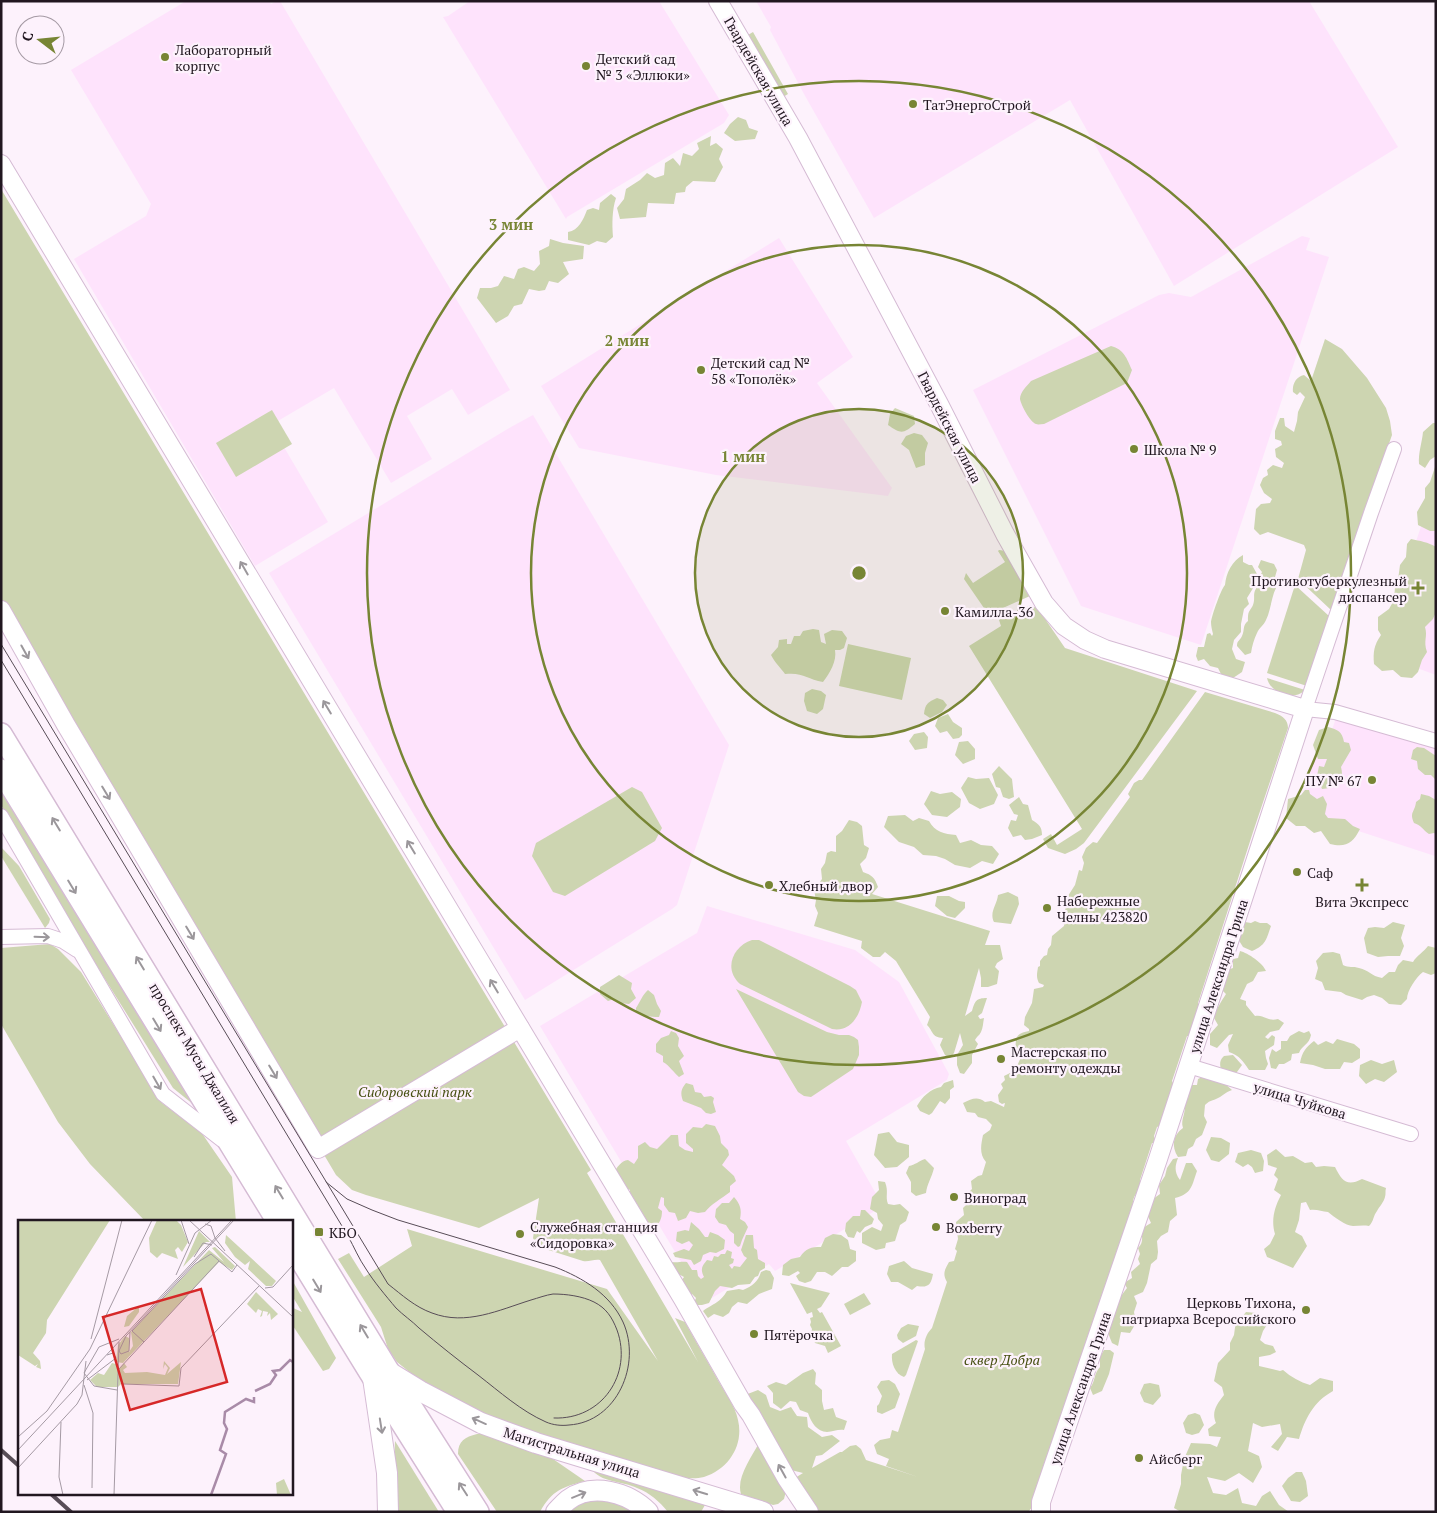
<svg xmlns="http://www.w3.org/2000/svg" width="1437" height="1513" font-family="'PT Serif',serif">
  <style>
    .built { fill: #fee3fc }
    .green { fill: #cdd5b1 }
    .lines { fill: none; stroke-linecap: round; stroke-linejoin: round }
    .minor-casing { stroke: #d5bbd4; stroke-width: 16 }
    .tertiary-casing { stroke: #d5bbd4; stroke-width: 20 }
    .secondary-casing { stroke: #d5bbd4; stroke-width: 22 }
    .primary-casing { stroke: #d5bbd4; stroke-width: 24 }
    .minor { stroke: #fff; stroke-width: 14 }
    .tertiary { stroke: #fff; stroke-width: 18 }
    .secondary { stroke: #fff; stroke-width: 20 }
    .primary { stroke: #fff; stroke-width: 21 }
    .tram { stroke: #584d57; stroke-width: 1 }
    .rail { stroke: #584d57; stroke-width: 4 }
    .oneway { stroke: #9b979b }
    .ring { fill: none; stroke: #778534; stroke-width: 2.5 }
    .poi-dot { fill: #778534; stroke: #fdf2fc; stroke-width: 2 }
    .labels { text-anchor: middle; dominant-baseline: central; stroke-width: 4.5; stroke-linejoin: round; paint-order: stroke }
    .poi-label { font-size: 14px; fill: #211720; stroke: #fdf2fc; text-anchor: start }
    .street-label { font-size: 14px; fill: #211720; stroke: #fdf2fc }
    .park-label { font-size: 14px; font-style: italic; fill: #464f11; stroke: #fdf2fc }
    .inset-river { fill: none; stroke: #a98ba8; stroke-width: 2.5 }
    .inset-road { fill: none; stroke: #a59aa4; stroke-width: 1 }
    .view { fill: #d62828; fill-opacity: 0.15; stroke: #d62828; stroke-width: 2.5 }
    .inset-edge { fill: none; stroke: #211720; stroke-width: 2.5 }
    .centre { fill: #778534; stroke: #fdf2fc; stroke-width: 2.5 }
    .ring-label { font-size: 15px; text-anchor: middle; font-weight: bold; fill: #778534; stroke: #fdf2fc; stroke-width: 4.5; stroke-linejoin: round; paint-order: stroke }
  </style>
  <rect width="100%" height="100%" fill="#fdf2fc"/>
  <g class="built">
    <path d="M186,1h83l2,3 6,-3h3l230,389 -42,25 -16,-26 -45,27 25,43 -41,24 -57,-95 -63,37 57,97 -73,44 -181,-307 72,-43 5,-12 -80,-134z"/>
    <path d="M470,1h189l70,114 -5,8 -157,94 -1,2 -123,-202 5,-1z"/>
    <path d="M756,1h553l89,146 -224,139 -104,-186 -196,118 -70,-124 -34,-64 1,-3z"/>
    <path d="M1302,236l8,2 -4,12 23,7 -128,388 -120,-39 -108,-216 186,-95 10,-2 22,4z"/>
    <path d="M779,238l74,119 -36,26 75,105 -4,8 -172,-21 -137,-27 -38,-62z"/>
    <path d="M533,415l196,330 -52,160 -5,4 -147,91 -256,-427 242,-146z"/>
    <path d="M1436,481v194l-57,-21z"/>
    <path d="M1336,718l100,31v104l-1,3 -138,-45 28,-82 7,1z"/>
    <path d="M707,906l148,44 44,32 50,92 -2,6 -101,61 37,65 -108,65 -6,-7 -64,38 -165,-276 157,-93z"/>
  </g>
  <g class="green">
    <path d="M753,32l35,62 -5,3 -35,-62z"/>
    <path d="M738,117l8,3 3,8 9,3 -3,8 -20,2 -11,-8 6,-9z"/>
    <path d="M711,136l-1,10 6,-3 7,6 -4,10 4,8 -8,15 -22,-1 -7,6 -1,5 -9,1 -2,11 -26,-1 -2,14 -26,2 -3,-11 7,-9 2,-10 14,-9 7,-7 8,5 9,-3 1,-12 8,-5 7,8 3,-13 9,3 7,-7 -2,-6z"/>
    <path d="M1,189l590,981 -4,3 111,189 -23,-44 10,4c11,20 23,40 34,60 7,12 16,24 19,38 6,25 -9,49 -34,57 -7,2 -16,1 -23,1l-178,-54 -80,-41 -26,-21 -9,-13 -7,-22 -43,-68 11,-6 15,24 48,-31 -5,-17 200,60 51,72 -58,-101c-6,-1 -11,2 -17,1l-44,-14 -4,-4 -2,-5 6,-40 -60,30 -113,-33 -14,-5 -16,-15 -335,-565z"/>
    <path d="M611,194l5,4c-4,12 -4,26 -3,39l-7,6 -9,-2 -8,4 -21,-5v-8c11,-2 15,-12 19,-22l6,-2 6,2 1,-7z"/>
    <path d="M550,239l13,4 21,3 -1,13 -20,3 6,12 -11,9 -9,-2 -4,9 -6,1 -10,-2 -7,15 -8,2 -6,10 -12,7 -19,-25 3,-10h11l7,-2 6,-10 10,3 4,-10 6,-2 10,4 6,-7 -1,-13 10,-5z"/>
    <path d="M1325,339l17,10 25,29 19,30 4,13 2,14 -61,175 -33,-31 8,-29 -2,-5 -36,-13 -8,3 -6,-6 2,-20 5,-5 9,-1 2,-4 -8,-6 -4,-8 3,-7 5,-3 -1,-5 6,-5 9,3 2,-5 -8,-6 -1,-8 7,-4 -1,-4 -6,-2v-8l5,-13h4l1,8 9,6 3,-11 1,-9 7,-15 -5,-5 -3,3 -4,-3c-1,-8 3,-15 11,-17l7,6z"/>
    <path d="M1111,346c13,3 16,13 21,24l-5,13 -83,41c-3,0 -6,1 -8,0 -6,-2 -15,-19 -16,-25 0,-7 7,-13 11,-18z"/>
    <path d="M895,408l19,8 1,8c-12,10 -14,10 -27,1l2,-11z"/>
    <path d="M272,410l20,34 -56,33 -20,-34z"/>
    <path d="M1433,423h3v33l-6,4 -5,8 -6,-4c-1,-11 3,-21 4,-32z"/>
    <path d="M914,433l8,2 6,8 -3,10v12l-9,3 -7,-18 -8,-6 5,-8z"/>
    <path d="M1436,464v67h-6l-12,-6 -1,-13 8,-14v-10l5,-6z"/>
    <path d="M1411,539c9,2 17,3 25,8v65l-3,7 -8,8c3,10 -2,13 2,25l-5,8 -4,12 -6,6 -11,-1 -8,-7 -11,1 -8,-7c-1,-12 0,-19 7,-29l-3,-5v-13l11,-8 5,-9 1,-13 3,-7 2,-15 6,-8 1,-13z"/>
    <path d="M999,550l7,1 25,41 -1,4 -36,16 -8,-1 -22,-32 2,-6 7,10 32,-21 -7,-11z"/>
    <path d="M1243,555v7l6,3h3l5,9 -2,11 -8,13 2,6 -5,5 -3,15v8l-7,8 -2,9 4,10 9,3 -3,10 -9,6 -11,-2 -4,-8 -8,-2 -6,-7 -6,2 -2,-5 2,-9h6l3,-13 3,-1 2,3 1,-2c-1,-4 -2,-8 -2,-12 1,-7 10,-33 14,-37 1,-12 7,-24 18,-30z"/>
    <path d="M1261,560l13,4 3,6 -4,14 3,4c-5,10 -5,22 -10,32 -2,5 -7,8 -9,13 -3,6 -5,13 -6,20l-6,2 -8,-9c0,-6 3,-5 5,-10 3,-6 0,-10 6,-15 0,-11 1,-8 5,-16 3,-8 -2,-12 6,-20v-7l3,-6 -4,-5z"/>
    <path d="M1295,585l34,31 -22,70 -40,-13z"/>
    <path d="M1031,605l8,5 26,38 132,43 -113,152 -8,6 -11,5 -17,-6 -5,-9 8,-5 6,11 25,-16 -113,-183 32,-20 -2,-6z"/>
    <path d="M813,629l6,1 2,12 5,2 -2,-10 8,-4 10,1 5,7 -3,10 -4,2h-5c2,11 -5,23 -12,32 -16,-3 -20,-10 -38,-8 -4,-6 -10,-11 -14,-19l7,-8 1,-7 8,-1v5h4l3,-8h6l3,-5z"/>
    <path d="M848,644l63,14 -9,42 -63,-14z"/>
    <path d="M1267,678l38,12c-11,12 -35,3 -38,-12z"/>
    <path d="M812,689l9,2 5,4 -3,14 -6,5 -10,-3 -3,-10 1,-8z"/>
    <path d="M1205,692l70,21c8,3 13,7 13,15l-35,104 -55,171 3,5 -11,28h-3l-15,45 3,6 -13,38 -5,2 -3,9 2,7h-4l-12,37c1,8 0,8 -4,14 -5,6 -2,13 -4,20 -2,14 -11,11 -8,30l-89,260 -7,8h-209l-24,-34 8,-5 -12,-3 -46,-75 13,-5 8,5 4,12 10,4 11,-4 6,9 10,1 1,10 14,10 10,-2 8,6 -18,14 -6,1 -4,12 28,-16h2l8,-6 6,-1 5,4 5,11 52,17 -32,-11 3,-7 -12,-5 -3,-9 6,-5 10,-2 2,-8 6,2 27,-83c-2,-8 2,-16 7,-21l15,-46c-5,-8 -2,-13 2,-20l5,-1 3,-10 -2,-2 3,-10 -2,-17 8,-7 -1,-7 4,-4v-10l5,-5 -1,-8 7,-5 4,-1 4,-13c-7,-8 -5,-17 -3,-27l7,-5 2,-5 -6,-6 -8,-2 -3,-4 -8,-1 -4,-9c9,-4 14,-7 22,-1l6,-1 13,6 1,-4 -3,1 -3,-2 -1,-7 5,-7 -2,-4 4,-4 -1,-4 6,-3h4l7,-16 -6,-3c2,-13 -3,-20 14,-23v-2l-5,-4 1,-8 7,-14 2,-14 9,-2 1,-2 -5,-2c-3,-6 -2,-9 -1,-16l2,-1v-5l4,-5 3,-1 1,-6 3,-4 1,-9 12,-10 1,-6c-3,-5 0,-10 2,-15l-1,-6 9,-14 4,-15 3,1 2,-8 -2,-6 4,-9 7,-6 4,1 33,-46 -2,-3 6,-11 5,-3h3z"/>
    <path d="M937,698l6,2 4,5 -5,7 -12,6 -6,-4c1,-10 4,-12 13,-16z"/>
    <path d="M948,714l5,8 9,6v7l-3,3 -6,1 -6,-8 -7,2 -5,-7 3,-8z"/>
    <path d="M1328,727c10,3 14,4 16,15l5,1 2,7 -10,17c4,15 -5,21 -19,22l-5,-13 2,-10 5,1 3,-8h-9l-5,-14 6,-15z"/>
    <path d="M924,732l4,5 -1,11 -12,2 -6,-9 5,-7z"/>
    <path d="M968,741l7,8v10l-12,5 -8,-9 4,-13z"/>
    <path d="M1417,747l7,1 12,8v24l-5,-5h-6l-7,-6 -1,-8 -6,-2 2,-9z"/>
    <path d="M999,766l13,13 2,18 -5,2 -6,-2 -3,-9 -4,-1 -4,-13z"/>
    <path d="M968,777l8,2 13,-1 9,17 -4,9 -14,5 -11,-6 -8,-15z"/>
    <path d="M632,787l10,5 20,36 -7,13 -90,55 -12,-4 -21,-36 4,-13z"/>
    <path d="M1,788l198,321 -26,-21 -93,-149 -79,-134z"/>
    <path d="M1305,790h4l1,4 7,5 6,-3 4,8 -2,10 3,4 17,1 8,7 7,3c-7,14 -14,19 -30,15l-9,-13 -7,2 -9,-7h-9l-10,-8 2,-19 13,-4z"/>
    <path d="M931,791l9,3 12,-2 9,7 -1,8 -13,10 -15,-2 -8,-11z"/>
    <path d="M1421,794l8,2 7,4v34l-2,-1 -5,1c-6,-4 -8,-9 -15,-11 -5,-11 1,-11 2,-21l4,-3z"/>
    <path d="M1019,797l4,7 5,1 4,15c7,4 10,7 10,15l-10,4 -7,1 -4,-5 -8,2 -5,-9 3,-8 5,1 2,-6 -4,-1 -5,-9z"/>
    <path d="M905,815l8,6 6,-3 10,3c6,11 15,13 27,14l4,8 11,-3 10,5 11,1 7,8 -6,10 -11,-3 -12,7 -15,-3 -10,-6 -9,-3 -13,-1 -9,-8 -15,-5 -15,-15 4,-11z"/>
    <path d="M849,820l8,2 5,4 2,19 5,3 -3,10 -6,6 3,8c9,3 12,6 15,15l-6,7 118,37 -5,14h15l3,14 -6,4 -2,4 4,4 -2,13 -9,3h-7v-9l-2,-10 -14,48 7,-5c3,-10 4,-13 15,-13l-5,15 -4,3 2,3 4,-1c-1,5 -1,10 -3,14 -2,4 -4,4 -6,8l3,4 -6,11v8l-8,11 -4,-1 -3,-8v-10l6,-10 -3,-12 -6,20 -4,5 -5,-3 -5,-10 3,-7c-12,-1 -9,-6 -16,-13l3,-8 -34,-56 -11,-9 -5,5h-7l-12,-9 1,-7 -48,-15 4,-13 -3,-7 1,-6 -2,-10 8,-11 -1,-10 4,-6 2,-10 4,-2 5,1v-16l6,-5z"/>
    <path d="M1,847l18,19 31,53 -1,4 -4,5 -44,-72z"/>
    <path d="M1008,892l10,5 1,7 -8,20 -17,-2c-5,-10 3,-17 4,-27z"/>
    <path d="M937,896h12l10,5 6,1v6l-10,10 -8,-2 -12,-10z"/>
    <path d="M1255,921l5,2h7l4,3c-5,14 -5,19 -19,25l-9,-4 -5,-8 2,-13 5,-4 6,1z"/>
    <path d="M1393,922l12,3 -4,13 3,8 -4,10h-12l-10,1 -11,-4 -3,-15 4,-10 7,-1 9,1z"/>
    <path d="M752,940h7l91,46 6,4 6,12c-3,16 -13,30 -30,27l-92,-45c-17,-15 -7,-38 12,-44z"/>
    <path d="M50,944l8,5 23,23 81,131 39,29 31,45 4,45h-90l-56,-58 -32,-42 -57,-98v-76z"/>
    <path d="M1428,946l8,2v25l-5,2 -8,-3c-7,5 -16,19 -16,27l-6,6 -12,-1 -7,-6 -8,-3 -7,2 -5,3 -16,-5 -5,-3 -16,-2 -3,-8 -7,-3 3,-11 -2,-7 7,-8 10,-1 7,2 3,11c6,3 10,1 16,3 10,2 12,8 23,10l7,-6h6l3,-7 5,-5 10,2c4,-7 11,-10 15,-16z"/>
    <path d="M1240,951c8,2 23,12 26,20l-8,1 -5,9 -6,3 -7,15 6,2v4l9,11c9,-2 12,6 23,3l6,4 -5,7 -9,2 -5,5 3,2 4,-4 3,2 -1,8 -9,6 1,7 2,6 -3,6h-16c-6,-9 -9,-14 -20,-18l-1,-7 5,-11 -4,1 -12,13 -7,-3v-11l8,-9 -4,-7c2,-9 7,-16 12,-24l-5,-5 5,-8 1,-11 6,-2v-9l5,-1z"/>
    <path d="M619,975l13,8 -1,6 5,9 -7,6 -9,-1 -6,-4 -6,2 -8,-7v-7z"/>
    <path d="M736,989l91,43 12,3h10l5,2 4,3 1,7v8l-6,14 -42,28 -7,-1 -6,-4z"/>
    <path d="M648,990l6,5 3,9 4,7 -2,6c-9,0 -15,-1 -23,-6v-3c4,-6 7,-14 12,-18z"/>
    <path d="M671,1031l5,2 3,5 -1,8 6,10 -5,5 5,13 -5,3c-6,-5 -9,-11 -16,-15v-6l-7,-4v-8l5,-6 8,-3z"/>
    <path d="M1299,1031l5,2 5,-2 2,4c-2,10 -9,10 -12,18l-7,1 -1,6 -7,4h-5l-3,5 -5,-1 -2,-10 3,-9 4,3 5,-3v-8h6l3,-5z"/>
    <path d="M1337,1039l17,5 6,5v9l-8,5 -8,-1 -4,7h-15l-12,-4 -13,-2c2,-11 6,-16 14,-22l4,4 8,-4 7,3z"/>
    <path d="M1233,1055l9,10 -5,7 -8,4 -6,-2c-3,-6 -5,-13 1,-18z"/>
    <path d="M1371,1060l11,4 12,-4 3,12 -13,10 -9,-3 -9,5 -7,-8 1,-11z"/>
    <path d="M1204,1076l20,7 8,7c-7,2 -10,7 -16,9 -5,2 -7,2 -11,6l-1,11 3,6 -5,13 -6,4 -3,7 -5,3 -2,7 -8,1c-7,-11 -5,-22 5,-29 -3,-9 4,-15 1,-25l4,-5 3,-13h6l1,-6z"/>
    <path d="M953,1080l1,7 -4,3v8l-5,6 -5,-3 -8,12 -3,2 -9,-4 -3,-5c5,-9 13,-17 24,-19l3,-4z"/>
    <path d="M686,1083l7,2 2,7 6,1 3,4 7,-1 3,2 -1,4 3,10 -5,2 -5,-1 -5,-5 -18,-7c-3,-8 -2,-12 3,-18z"/>
    <path d="M706,1124l9,2 5,10 1,7 7,7 1,5 -7,10 12,11 2,5 -6,5v6c-9,7 -19,12 -25,20l-7,1 -8,-2 -4,7 -8,3 -3,-8 -6,-1 -5,-7v-7l-3,-1 -3,11 4,3c0,7 -2,14 -10,16 -11,-5 -14,-9 -14,-22l-8,-5v-10l-10,-5 -6,-12c3,-6 7,-12 14,-13l6,4 4,-6v-12l7,-4 5,5 7,2 14,-14h7l1,11 6,4 8,2v-3l-7,-6v-9l7,-7 9,1z"/>
    <path d="M889,1132l8,10 12,3v12l-12,10 -12,1 -11,-13 4,-21z"/>
    <path d="M1211,1137l10,1 9,5 -1,11 -10,8 -8,-2 -5,-10z"/>
    <path d="M1276,1149l9,8 8,-1 12,7 7,-1 4,5 8,-1 11,1c7,14 12,20 27,12l24,9c-1,3 0,6 -1,9 -1,5 -6,10 -8,14 -4,5 -3,10 -8,15 -6,-1 -11,0 -16,0 -7,0 -20,-10 -25,-14 -6,0 -11,-3 -18,-2l-4,-8 -5,1 -2,17 -4,12 7,4 5,10 -14,22 -26,-11 -3,-8 6,-5 5,-10c-4,-13 -1,-26 6,-39l-7,-5 4,-11 -4,-4 3,-7 -9,-3 -1,-10z"/>
    <path d="M1251,1150l10,3 3,8 -1,10 -8,2 -3,-6 -4,-3 -5,3 -8,-5 3,-9z"/>
    <path d="M1178,1158c-3,8 -4,14 2,22l6,-17h6l5,8c-5,14 -5,23 -22,27l2,17 -7,6 -2,11 -7,4 -4,5 1,11 -1,7 -6,5 -4,19 -4,9 -9,4 3,7 -3,9 2,11 -6,10 -9,-1 -3,14 -6,-3 -4,-10 13,-37 6,-8 -3,-5 8,-5 -1,-6 9,-8 -2,-5 2,-5 -2,-6c6,-5 4,-12 3,-19l10,-6 -5,-11 7,-13 7,-5 -1,-9 6,-9 2,-8 6,-9z"/>
    <path d="M925,1159l9,9c-2,9 -7,16 -8,25l-10,3 -5,-4v-10l-5,-9 3,-7c6,-1 10,-5 16,-7z"/>
    <path d="M878,1181l7,1c4,10 0,14 3,22l6,1 6,-1 9,8 -3,9 -6,4 -5,16 -9,2 -1,5 -9,2 -14,-7v-10l10,-6 9,4 2,-6 -5,-6 -1,-6 -7,-4 2,-12 7,-7z"/>
    <path d="M734,1197c6,7 8,12 6,22l5,3 3,5 -6,13 -2,6 -2,1 -4,-4v-9l-4,-3 -4,-6 -7,-2 -4,-6 1,-8 6,-6h7z"/>
    <path d="M861,1210h4l9,9 -2,5 -7,3 -5,6 -3,-2 -3,7 -6,-1 -3,-6 1,-8 7,-7h7z"/>
    <path d="M691,1222l8,7 6,8h3l2,-5 8,3 7,5 -1,9 -8,4 -6,-1 -7,3 -2,6 -7,4 -3,-5 -16,-3 -2,-4 11,-4 5,2 4,-6 -4,-4 -7,3 -6,-3 1,-9 8,-2 4,1z"/>
    <path d="M833,1234l8,1 7,5 2,9 6,2v10l-8,6h-6l-10,9 -7,-4h-8l-6,9 -6,2 -6,-2 -3,-5 4,-3 -2,-2 -9,5 -7,-1 1,-10 8,-6 9,-2c6,-9 11,-10 21,-10l4,-9z"/>
    <path d="M746,1235h7l1,13 3,2 1,9 7,4v5l-5,3 -2,5 -3,1 -5,7 -12,1 -6,3 -12,-2 -5,5 -6,12 -7,2h-9l3,-7 -4,-4 -5,2 -8,-12 5,-7 -13,-7 1,-8c6,1 9,-1 15,0l5,8h5l1,6 3,3 3,-2c-4,-8 -2,-11 3,-17l5,1 2,-5 4,1 3,-3h4l2,-4 5,2 -1,6 3,1 -1,4 -4,2 3,4 2,-3 6,1 7,-9 -3,-2 -3,-6z"/>
    <path d="M904,1261l8,7 21,6c-2,11 -5,14 -16,12l-5,4 -14,-8h-7l-4,-8 2,-8z"/>
    <path d="M766,1270l4,1 4,7 -2,11 -13,5 -12,10 -9,-2 -6,5 -3,6 -6,4 -9,-3 -6,4 -5,-7c11,-8 17,-8 24,-20l12,-2 4,1c9,-4 15,-8 18,-18z"/>
    <path d="M291,1278l45,80 -7,11 -6,2 -32,-48v-16l11,5 -11,-18z"/>
    <path d="M790,1283l40,10 -9,14 -4,2 3,4 2,-1 19,34 -13,7 -3,-7 -10,-3 -4,-9 1,-5 -2,-4 1,-3 -1,-4 3,-1 -1,-5 -5,2z"/>
    <path d="M864,1293l7,11 -21,11 -6,-11z"/>
    <path d="M1246,1312l10,1 5,9 7,1 -5,8 -3,9 5,4 8,2 3,6 -6,3 -11,2v9l21,5 3,-1c8,7 17,12 27,15l10,-7 13,3v10c-20,11 -28,28 -34,48l-12,-2 -9,14 -7,-4 11,-13 -2,-10 -18,3 -9,-4 -5,28 11,5 3,11 -9,16 -14,-10 -14,8 -18,-4 6,16 13,2 12,-7 4,15 14,3 6,-10 8,-5 9,14 10,7h-108l-7,-4 7,-24v-9l3,-16 7,-16 19,1 7,3 4,-10 -12,-1 -1,-7 8,-6c-5,-11 1,-19 8,-28l-2,-8 -8,-6 4,-18 12,-13v-7l4,-8 2,-15 6,-3z"/>
    <path d="M908,1324l11,2 -3,10 -13,7 -5,-4 -1,-4 4,-7z"/>
    <path d="M916,1340l2,1 -12,34 -2,2c-9,-3 -13,-14 -12,-23z"/>
    <path d="M1104,1350h6l4,3 -5,21 -7,17 -9,4 -3,-7c6,-8 3,-13 10,-21v-10z"/>
    <path d="M813,1369l3,4 -1,11 7,6v11l2,9 9,-2 3,9 11,4 -3,9c-6,-1 -11,2 -17,2 -10,0 -16,-10 -19,-19l-8,-3 -4,-8 -6,-1 -9,8 -8,-6v-10l-6,-7 9,-4 10,3 17,-12z"/>
    <path d="M889,1380l6,4 5,10 -5,14 -13,6 -5,-2v-6l2,-2 3,-8 -5,-9 4,-6z"/>
    <path d="M1150,1383l9,2 2,11 -8,9 -9,-3 -4,-9 4,-9z"/>
    <path d="M1195,1413l5,2 4,10 -5,8 -7,2 -6,-2 -3,-10 5,-8z"/>
    <path d="M477,1434h5l71,25 32,22c-22,6 -33,9 -45,31h-43l-39,-58c0,-13 7,-17 19,-20z"/>
    <path d="M395,1441l44,71h-47z"/>
    <path d="M759,1443l27,48 -2,8 -6,5 -5,1 -32,-11c-5,-16 10,-36 18,-51z"/>
    <path d="M591,1468l114,37 -4,7h-33c-9,-11 -18,-19 -31,-24 -14,-7 -37,-5 -46,-20z"/>
    <path d="M1296,1472h6l4,9 2,15 -8,6 -9,-1 -9,-15 6,-8z"/>
    <path d="M605,1498l38,14h-74c11,-10 22,-12 36,-14z"/>
  </g>
  <g class="lines">
    <defs>
      <g id="minor">
        <path d="M1394,449l-23,64 -66,196 30,3 101,29"/>
        <path d="M1,816l162,278 59,46"/>
        <path d="M1,937l47,-1 15,5 14,9"/>
        <path d="M1189,1066l222,68"/>
      </g>
      <g id="tertiary">
        <path d="M718,1l80,137 141,266 66,130 39,69 20,23 21,14 20,9 200,60 -147,450 -117,343v10"/>
        <path d="M1,164l682,1135 60,105 8,11 36,64 22,33"/>
        <path d="M1,610l65,115 252,424 202,-121"/>
      </g>
      <g id="secondary">
        <path d="M389,1372l31,19 61,32 55,20 227,69"/>
        <path d="M373,1378l14,95 1,39"/>
        <path d="M556,1512c4,-4 7,-8 12,-12 24,-18 60,-8 80,12"/>
      </g>
      <g id="primary">
        <path d="M1,734l388,638 89,140"/>
        <path d="M1,770l277,452"/>
        <path d="M291,1244l78,127 89,141"/>
      </g>
    </defs>
    <use href="#minor" class="minor-casing"/>
    <use href="#tertiary" class="tertiary-casing"/>
    <use href="#secondary" class="secondary-casing"/>
    <use href="#primary" class="primary-casing"/>
    <use href="#minor" class="minor"/>
    <use href="#tertiary" class="tertiary"/>
    <use href="#secondary" class="secondary"/>
    <use href="#primary" class="primary"/>
    <g class="tram">
      <path d="M1,644l387,640c14,11 27,23 44,29 34,13 67,-3 99,-13 7,-2 15,-5 22,-6 13,0 29,2 41,8 12,6 18,15 23,28 16,44 -15,90 -63,88"/>
      <path d="M1,660l347,576c6,11 11,23 18,33 8,13 20,27 30,39 7,7 16,13 23,20 19,16 39,32 59,47 22,17 43,36 68,47 7,3 15,4 23,3 48,-3 73,-61 54,-103 -13,-28 -40,-44 -68,-55l-157,-47 -26,-10 -25,-11 -21,-17"/>
    </g>
    <g class="rail">
      <path d="M1,1450l18,16"/>
      <path d="M51,1494l20,18"/>
    </g>
  </g>
  <defs><path id="oneway-shaft" d="M-6 0H5M1.5-3L5.5 0L1.5 3" fill="none" stroke-width="1.6" stroke-linecap="round" stroke-linejoin="round" transform="scale(1.25)"/></defs>
  <g class="oneway">
    <use href="#oneway-shaft" transform="translate(244 568) rotate(-120)"/>
    <use href="#oneway-shaft" transform="translate(25 652) rotate(61)"/>
    <use href="#oneway-shaft" transform="translate(327 707) rotate(-121)"/>
    <use href="#oneway-shaft" transform="translate(106 793) rotate(59)"/>
    <use href="#oneway-shaft" transform="translate(56 824) rotate(-121)"/>
    <use href="#oneway-shaft" transform="translate(411 847) rotate(-121)"/>
    <use href="#oneway-shaft" transform="translate(72 887) rotate(59)"/>
    <use href="#oneway-shaft" transform="translate(190 933) rotate(59)"/>
    <use href="#oneway-shaft" transform="translate(42 937) rotate(2)"/>
    <use href="#oneway-shaft" transform="translate(140 963) rotate(-121)"/>
    <use href="#oneway-shaft" transform="translate(494 986) rotate(-121)"/>
    <use href="#oneway-shaft" transform="translate(157 1025) rotate(59)"/>
    <use href="#oneway-shaft" transform="translate(273 1072) rotate(59)"/>
    <use href="#oneway-shaft" transform="translate(157 1083) rotate(60)"/>
    <use href="#oneway-shaft" transform="translate(279 1192) rotate(-121)"/>
    <use href="#oneway-shaft" transform="translate(317 1286) rotate(59)"/>
    <use href="#oneway-shaft" transform="translate(364 1331) rotate(-121)"/>
    <use href="#oneway-shaft" transform="translate(479 1421) rotate(-156)"/>
    <use href="#oneway-shaft" transform="translate(381 1426) rotate(81)"/>
    <use href="#oneway-shaft" transform="translate(782 1471) rotate(-119)"/>
    <use href="#oneway-shaft" transform="translate(463 1489) rotate(-123)"/>
    <use href="#oneway-shaft" transform="translate(700 1492) rotate(-163)"/>
    <use href="#oneway-shaft" transform="translate(579 1495) rotate(-22)"/>
  </g>
  <circle cx="859" cy="573" r="164" fill="#778534" fill-opacity=".12"/>
  <g class="ring">
    <circle cx="859" cy="573" r="164"/>
    <circle cx="859" cy="573" r="328"/>
    <circle cx="859" cy="573" r="492"/>
  </g>
  <g class="poi-dot">
    <circle cx="165" cy="57" r="5"/>
    <circle cx="586" cy="66" r="5"/>
    <circle cx="913" cy="104" r="5"/>
    <circle cx="701" cy="370" r="5"/>
    <circle cx="1134" cy="449" r="5"/>
    <path d="M1415.5 580.5h5v5h5v5h-5v5h-5v-5h-5v-5h5z"/>
    <circle cx="945" cy="611" r="5"/>
    <circle cx="1372" cy="780" r="5"/>
    <circle cx="1297" cy="872" r="5"/>
    <circle cx="769" cy="885" r="5"/>
    <path d="M1359.5 877.5h5v5h5v5h-5v5h-5v-5h-5v-5h5z"/>
    <circle cx="1047" cy="908" r="5"/>
    <circle cx="1001" cy="1059" r="5"/>
    <circle cx="954" cy="1197" r="5"/>
    <circle cx="936" cy="1227" r="5"/>
    <rect x="314" y="1227" width="10" height="10" rx="2.5"/>
    <circle cx="520" cy="1234" r="5"/>
    <circle cx="1306" cy="1310" r="5"/>
    <circle cx="754" cy="1334" r="5"/>
    <circle cx="1139" cy="1458" r="5"/>
  </g>
  <g class="labels">
    <g class="poi-label">
      <text x="175" y="49">Лабораторный<tspan x="175" dy="16">корпус</tspan></text>
      <text x="596" y="58">Детский сад<tspan x="596" dy="16">№ 3 «Эллюки»</tspan></text>
      <text x="923" y="104">ТатЭнергоСтрой</text>
      <text x="711" y="362">Детский сад №<tspan x="711" dy="16">58 «Тополёк»</tspan></text>
      <text x="1144" y="449">Школа № 9</text>
      <text x="1407" y="580" text-anchor="end">Противотуберкулезный<tspan x="1407" dy="16">диспансер</tspan></text>
      <text x="955" y="611">Камилла-36</text>
      <text x="1362" y="780" text-anchor="end">ПУ № 67</text>
      <text x="1307" y="872">Саф</text>
      <text x="779" y="885">Хлебный двор</text>
      <text x="1057" y="900">Набережные<tspan x="1057" dy="16">Челны 423820</tspan></text>
      <text x="1362" y="901" text-anchor="middle">Вита Экспресс</text>
      <text x="1011" y="1051">Мастерская по<tspan x="1011" dy="16">ремонту одежды</tspan></text>
      <text x="964" y="1197">Виноград</text>
      <text x="530" y="1226">Служебная станция<tspan x="530" dy="16">«Сидоровка»</tspan></text>
      <text x="946" y="1227">Boxberry</text>
      <text x="329" y="1232">КБО</text>
      <text x="1296" y="1302" text-anchor="end">Церковь Тихона,<tspan x="1296" dy="16">патриарха Всероссийского</tspan></text>
      <text x="764" y="1334">Пятёрочка</text>
      <text x="1149" y="1458">Айсберг</text>
    </g>
    <g class="street-label">
      <text transform="translate(759 71) rotate(60)">Гвардейская улица</text>
      <text transform="translate(950 427) rotate(63)">Гвардейская улица</text>
      <text transform="translate(1218 976) rotate(-72)">улица Александра Грина</text>
      <text transform="translate(195 1053) rotate(59)">проспект Мусы Джалиля</text>
      <text transform="translate(1300 1100) rotate(17)">улица Чуйкова</text>
      <text transform="translate(1080 1388) rotate(-71)">улица Александра Грина</text>
      <text transform="translate(572 1452) rotate(17)">Магистральная улица</text>
    </g>
    <g class="park-label">
      <text x="415" y="1091">Сидоровский парк</text>
      <text x="1002" y="1359">сквер Добра</text>
    </g>
  </g>
  <g transform="translate(18 1220)">
    <rect width="275" height="275" fill="#fdf2fc"/>
    <path d="M0,0h92l-63,100 -1,13 -13,20 7,8 1,8 -5,-2 2,-3 -3,2 -17,-11zM139,0h19l5,5 7,17 -6,10 -4,-5 -3,3 3,9 -16,-6 -5,5 -7,-6 -1,-14zM181,11l11,11h-4l-23,25zM208,15l50,46 -4,5h-6l-18,-17 2,-8 -5,4 -10,-8 -10,-14zM194,28l3,-1 20,19 -3,4 -13,-8 -96,101 -7,-1 2,-17 7,-9 4,2v14l4,-6 -2,-14 78,-82 15,12zM238,72l22,22 -7,6 -1,-7 -3,3 1,-4 -5,-1 -1,5 -2,1 2,-6 -4,-2 -2,4 -9,-9zM121,86v6l-10,14 -5,1 3,-11zM146,141l6,7 -3,6 14,-12 -3,22h-55l-5,-5 1,-10 5,-6 3,4 -4,3 2,3 22,-1 18,3 3,-7 -3,-4 -2,5zM94,143l4,1 5,20 -3,3h-21l-7,-7 8,-7 6,2zM266,259l7,16h-14l-1,-12z" fill="#cdd5b1"/>
    <path class="inset-river" d="M237,171l15,-7 6,-9 -3,-4 7,-1 10,-10 3,2M193,275l15,-41 -6,-4 7,-21 -3,-6 1,-11 21,-13 8,3v-5"/>
    <path class="inset-road" d="M163,0l8,24M171,0l104,97M187,4l6,2 4,12 10,13M176,37l9,-14 9,2M158,55l19,-42 17,-13M247,68l8,-1 20,-22M112,112l-1,19 -8,3 -2,-3 7,-15 108,-116M73,119l31,-119M126,122l-12,-11 63,-67 16,-10 21,18 5,-7M100,150l101,-109M69,160l29,-22 -3,-5 -6,2M105,164l56,2 2,-18 78,-82M66,165l9,28 -1,75M99,170l-23,-4 -10,-13 15,-26 20,-8M43,202l-2,55 4,18M0,217l29,-26 43,-62 62,-129M0,230l214,-230M0,248l59,-64 5,-9 4,-34M96,275l5,-153"/>
    <path class="view" d="M183,69l26,93 -97,28 -27,-93z"/>
    <rect width="275" height="275" class="inset-edge"/>
  </g>
  <circle cx="859" cy="573" r="8" class="centre"/>
  <g class="ring-label">
    <text x="511" y="230">3 мин</text>
    <text x="627" y="346">2 мин</text>
    <text x="743" y="462">1 мин</text>
  </g>
  <rect width="1437" height="1513" fill="none" stroke="#211720" stroke-width="5"/>
  <g transform="translate(40 40) rotate(286)"><circle r="24" fill="#fdf2fc" stroke="#a59aa4"/>
  <path d="M0-4L9 19L0 12L-9 19Z" fill="#778534"/>
  <text y="-8" font-size="14" font-weight="bold" text-anchor="middle" fill="#211720">С</text>
  </g>
</svg>
